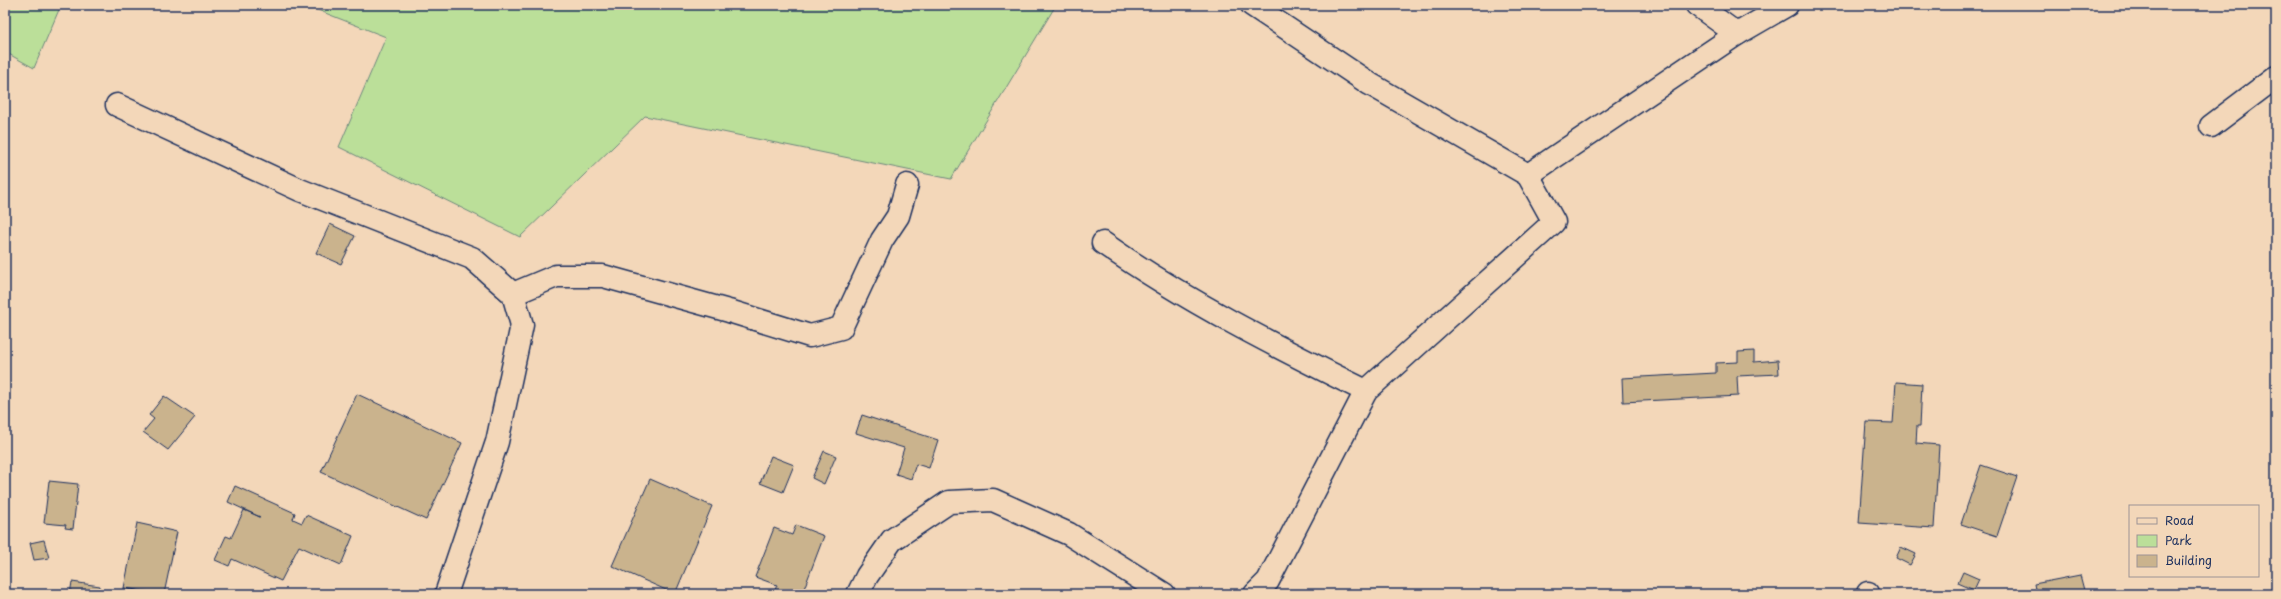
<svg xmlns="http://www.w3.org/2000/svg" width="2281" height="599" font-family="'Playpen Sans',sans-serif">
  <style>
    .green { fill: #bbdf99; stroke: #6b877c }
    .building { fill: #cab38d; stroke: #1b2f5e }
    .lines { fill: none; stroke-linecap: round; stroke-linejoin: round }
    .minor-casing { stroke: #1b2f5e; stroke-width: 25 }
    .minor { stroke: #f3d7b9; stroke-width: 22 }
  </style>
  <rect width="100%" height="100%" fill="#f3d7b9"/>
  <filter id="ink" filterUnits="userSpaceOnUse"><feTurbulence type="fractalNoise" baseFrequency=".025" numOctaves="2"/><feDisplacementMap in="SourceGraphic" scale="8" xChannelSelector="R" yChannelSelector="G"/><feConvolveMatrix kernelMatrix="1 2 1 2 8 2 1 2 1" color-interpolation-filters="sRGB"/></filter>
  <g filter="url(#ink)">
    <g class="green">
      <path d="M5,5h56l-27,63 -29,-16z"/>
      <path d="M305,5h751l-105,174 -306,-63 -125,121 -181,-90 47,-110z"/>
    </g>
    <g class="building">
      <path d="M330,224l25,12 -14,28 -25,-11z"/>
      <path d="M1754,351v11l24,-2 1,14 -42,2 1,20 -115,6 -1,-24 94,-5v-10l22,-1v-10z"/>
      <path d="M1896,382l26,2 -2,42h-3l-1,17 23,2 -5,83 -75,-5 7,-101 27,1z"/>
      <path d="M357,394l105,49 -36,77 -105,-48z"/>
      <path d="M164,396l31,21 -27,33 -25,-18 11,-13 -5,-4z"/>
      <path d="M862,415l76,25 -9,28 -13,-4 -5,15 -15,-5 8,-26 -48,-15z"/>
      <path d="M824,451l12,5 -12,28 -12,-6z"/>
      <path d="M771,456l23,9 -11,27 -23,-9z"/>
      <path d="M1981,465l36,12 -20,59 -36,-12z"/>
      <path d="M650,479l62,27 -37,88 -63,-28z"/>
      <path d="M49,481l29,3 -5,45 -8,-1 1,-3 -22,-2z"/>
      <path d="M235,486l60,27 -2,6 9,4 4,-8 47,21 -12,29 -42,-19 -18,35 -49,-22 -3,7 -14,-6 11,-24 5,2 13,-28 16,7 -32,-15z"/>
      <path d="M137,523l40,9 -13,62 -40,-6z"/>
      <path d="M796,525l28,11 -22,58h-17l-10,-4 2,-5 -22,-8 19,-49 18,7z"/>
      <path d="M44,540l5,18 -15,2 -4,-17z"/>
      <path d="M1901,547l15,7 -6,11 -14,-7z"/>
      <path d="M1963,572l16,7 -5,11 -16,-7z"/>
      <path d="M2080,575l5,19h-49l-2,-10z"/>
      <path d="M72,582l28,4 -2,8h-28z"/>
      <path d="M124,588l20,5v1h-22z"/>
    </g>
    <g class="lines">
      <defs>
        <g id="minor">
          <path d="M1252,5l118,79 158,91 26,47 -188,169 -98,190 -13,13"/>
          <path d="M1697,5l40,29"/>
          <path d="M117,105l183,85 172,68 41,36 9,31 -25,117 -51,152"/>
          <path d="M2211,126l65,-49"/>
          <path d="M1528,175l209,-141 50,-29"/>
          <path d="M1103,243c83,58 172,103 263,148"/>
          <path d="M513,294l43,-18h47l126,35 81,25 31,-8 41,-88 16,-24 9,-31"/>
          <path d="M858,594l9,-18 25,-36 57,-38 44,-2 76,34 95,60"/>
          <path d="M1868,594v-1"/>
        </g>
      </defs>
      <use href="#minor" class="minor-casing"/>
      <use href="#minor" class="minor"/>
    </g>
  </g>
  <rect width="2281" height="599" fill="none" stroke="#f3d7b9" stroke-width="20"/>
  <rect x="10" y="10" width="2261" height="579" fill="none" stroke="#1b2f5e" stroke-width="1.5" filter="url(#ink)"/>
  <rect x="2129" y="505" width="130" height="72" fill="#f3d7b9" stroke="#9d9495"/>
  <rect x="2137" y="518" width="20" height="6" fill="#f3d7b9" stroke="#9d9495"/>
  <text x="2165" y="525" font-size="12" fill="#1b2f5e">Road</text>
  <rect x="2137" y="535" width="20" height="12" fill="#bbdf99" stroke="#9d9495"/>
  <text x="2165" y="545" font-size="12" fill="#1b2f5e">Park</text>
  <rect x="2137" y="555" width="20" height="12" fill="#cab38d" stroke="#9d9495"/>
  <text x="2165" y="565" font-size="12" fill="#1b2f5e">Building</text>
</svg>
